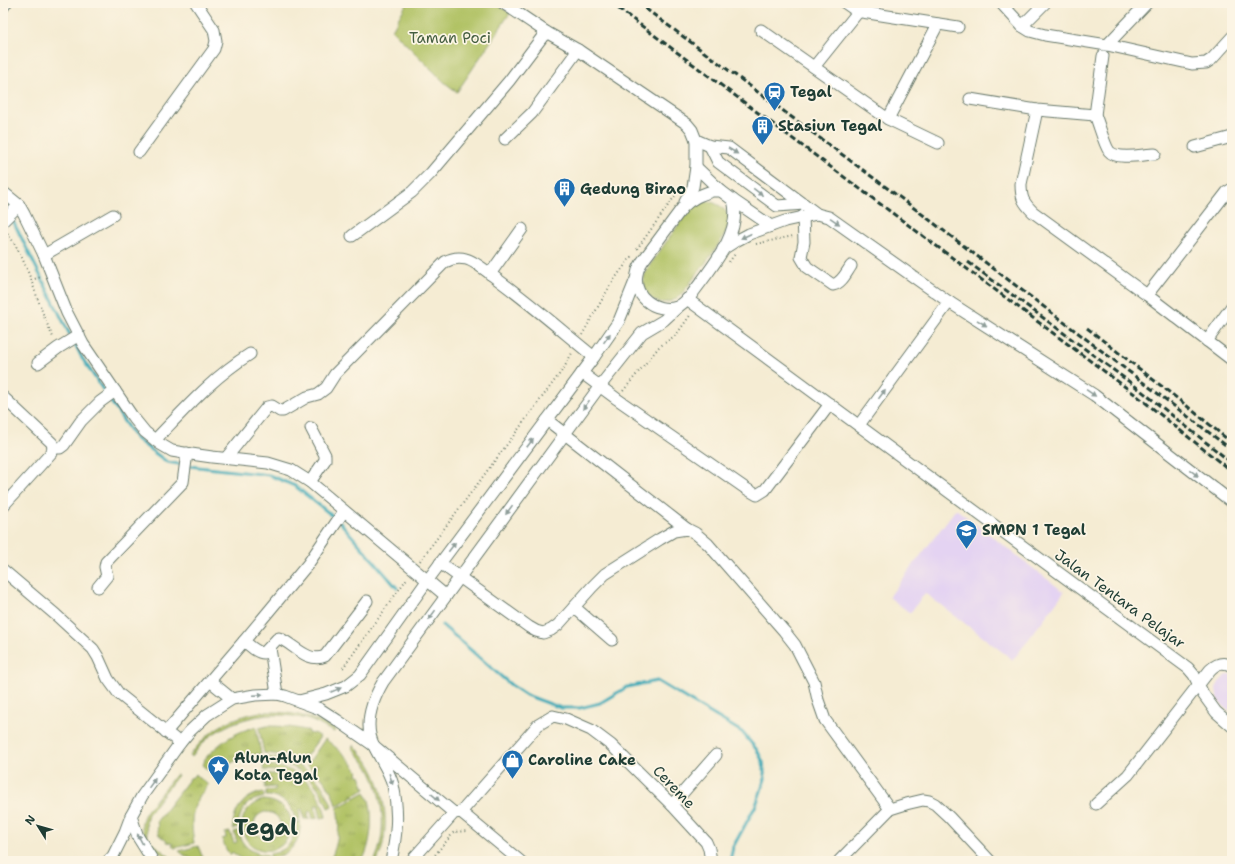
<svg xmlns="http://www.w3.org/2000/svg" width="1235" height="864" font-family="'Shantell Sans',sans-serif">
  <style>
    .built { fill: #e4d3f2 }
    .grass { fill: url(#grass-tufts); stroke: #68804c; fill-rule: evenodd }
    .park { fill: #b1c265; stroke: #68804c }
    .garden { fill: url(#garden-dots); stroke: #68804c }
    .lines { fill: none; stroke-linecap: round; stroke-linejoin: round }
    .stream { stroke: #3baab8; stroke-width: 3 }
    .minor-casing { stroke: #6a7a6c; stroke-width: 13 }
    .path { stroke: #6a7a6c; stroke-width: 2; stroke-dasharray: 1 3; stroke-linecap: butt }
    .minor { stroke: #fff; stroke-width: 11 }
    .rail { stroke: #1f3d34; stroke-width: 3; stroke-dasharray: 6 3; stroke-linecap: butt }
    .oneway { fill: #8f9e9a }
    .labels { text-anchor: middle; dominant-baseline: central; stroke-width: 3.5; stroke-linejoin: round; paint-order: stroke }
    .park-label { font-size: 15px; fill: #445e40; stroke: #fcf5e5 }
    .poi-label { font-size: 15px; font-weight: bold; fill: #1f3d34; stroke: #fcf5e5; text-anchor: start }
    .street-label { font-size: 15px; fill: #1f3d34; stroke: #fcf5e5 }
    .town-label { font-size: 23px; font-weight: bold; fill: #1f3d34; stroke: #fcf5e5 }
  </style>
  <defs>
    <pattern id="grass-tufts" width="24" height="20" patternUnits="userSpaceOnUse"><rect width="24" height="20" fill="#b1c265"/><path d="M3 7l-1-3M5 7V3M7 7l1-3M15 17l-1-3M17 17v-4M19 17l1-3" fill="none" stroke="#8f9f54"/></pattern>
    <pattern id="garden-dots" width="8" height="8" patternUnits="userSpaceOnUse"><rect width="8" height="8" fill="#b1c265"/><path d="M2 2h.1M6 6h.1" fill="none" stroke="#8f9f54" stroke-width="1.8" stroke-linecap="round"/></pattern>
  </defs>
  <rect width="100%" height="100%" fill="#fcf5e5"/>
  <filter id="ink" filterUnits="userSpaceOnUse"><feTurbulence type="fractalNoise" baseFrequency=".025" numOctaves="2"/><feDisplacementMap in="SourceGraphic" scale="8" xChannelSelector="R" yChannelSelector="G"/><feConvolveMatrix kernelMatrix="1 2 1 2 8 2 1 2 1" color-interpolation-filters="sRGB"/></filter>
  <filter id="wash" filterUnits="userSpaceOnUse"><feTurbulence type="fractalNoise" baseFrequency=".012" numOctaves="4" result="noise"/><feDisplacementMap in="SourceGraphic" scale="16" xChannelSelector="R" yChannelSelector="G"/><feGaussianBlur stdDeviation="0.9" result="paint"/><feColorMatrix in="noise" values="0 0 0 0 0 0 0 0 0 0 0 0 0 0 0 0 0 1.4 0 .05"/><feComposite in="paint" operator="in"/></filter>
  <g filter="url(#wash)">
    <rect width="100%" height="100%" fill="#f5ecd3"/>
    <g class="built">
      <path d="M956,509l108,83 -51,68 -88,-67 -15,20 -21,-16z"/>
      <path d="M1231,674h1v39l-12,-10 -3,-7 -1,-7 3,-7 6,-6z"/>
    </g>
    <g class="grass">
      <path d="M267,726c16,0 27,1 42,5v2l3,1 2,-1 6,4 -18,25 -20,-7 -18,-2 -5,-25z"/>
      <path d="M256,727l5,27c-17,1 -34,9 -46,22l-13,-11 3,-4 -1,-1c14,-17 32,-29 52,-33z"/>
      <path d="M325,739c12,9 25,19 33,33l-1,1 2,3 1,-1 5,14 -29,17c-3,-17 -15,-31 -29,-41z"/>
      <path d="M265,757c33,2 56,18 67,49l-4,2c-11,-30 -31,-45 -63,-47z"/>
      <path d="M263,765c34,1 56,19 63,52l-5,1 -3,-13 -3,1 2,12 -4,1 -2,-8 -3,1 1,7h-5l-2,-10 -3,1 1,10h-4c-3,-14 -15,-25 -30,-24v-5l9,-1 1,-3 -11,1v-6h6l1,-3h-8v-5h12l1,-3 -13,-1z"/>
      <path d="M195,774l13,11c-17,22 -18,31 -14,58l-19,5 -3,-2 1,-2 -3,-2 -1,1 -10,-8 -2,-8h1l-1,-6 34,-44 1,1z"/>
      <path d="M263,792l1,5c-3,1 -7,2 -10,3 -11,4 -16,18 -16,28l-5,1c0,-20 11,-33 30,-37z"/>
      <path d="M365,792c1,3 3,5 4,8 5,17 2,46 -7,61h-32c8,-18 11,-34 7,-53z"/>
      <path d="M263,800c20,1 36,17 25,37 -3,6 -8,10 -13,12 -32,10 -49,-38 -12,-49zM264,812c6,0 10,1 14,6 11,16 -18,31 -24,8 0,-7 3,-11 10,-14z"/>
      <path d="M300,822c1,20 -10,33 -30,37v-5c3,-1 7,-1 10,-3 11,-4 16,-18 16,-28z"/>
      <path d="M238,831c3,15 15,23 29,24l1,4 -9,-1 -1,3h-14l-12,-9 -2,3 -4,-6 -4,-10 4,-1 -1,-5 5,-1 4,11 3,-1 -3,-10z"/>
      <path d="M198,846l6,15h-13l1,-2 -3,-2 -1,1 -9,-7z"/>
    </g>
    <g class="park">
      <path d="M407,3h88l15,10 -53,79 -13,-10 -52,-52z"/>
      <path d="M707,201c11,2 23,9 22,22 -1,14 -38,58 -48,72 -21,19 -47,-1 -34,-26l42,-59c6,-5 11,-8 18,-9z"/>
    </g>
    <g class="garden">
      <path d="M260,712c29,-1 50,3 76,18l-2,2c-7,-3 -14,-8 -22,-11 -33,-12 -76,-6 -104,17 -6,5 -11,12 -16,19l-2,-2c22,-27 36,-36 70,-43z"/>
      <path d="M354,745c6,7 13,14 17,22 15,26 20,67 6,94h-3c14,-25 9,-70 -6,-94 -5,-7 -11,-13 -16,-20z"/>
      <path d="M176,774l2,1 -30,39 -2,7 1,14 3,6 25,20h-4c-15,-12 -39,-27 -25,-49z"/>
    </g>
    <g class="lines">
      <g class="stream">
        <path d="M10,218l2,1 59,118"/>
        <path d="M74,342l8,16 53,80 32,24 22,4 80,9 26,11 44,35 58,67"/>
        <path d="M442,625l69,60 15,10 35,13h19l20,-5 27,-16 30,-6 85,51 15,18 6,12 2,17 -9,26 -23,42 -3,14"/>
      </g>
    </g>
  </g>
  <g filter="url(#ink)">
    <g class="lines">
      <defs>
        <g id="minor">
          <path d="M503,3l43,29 32,18 109,74 5,6 4,10v27l-3,20 -8,15"/>
          <path d="M845,3l13,9h4l96,15"/>
          <path d="M1001,3l21,23 8,5 15,4 62,10 85,19 14,-1 6,-4 20,-22"/>
          <path d="M3,7l3,-4"/>
          <path d="M1022,26l23,-23"/>
          <path d="M761,30l127,89 50,24"/>
          <path d="M1107,45l40,-42"/>
          <path d="M814,67l44,-55 8,-9"/>
          <path d="M970,99l67,11 58,5 8,-59"/>
          <path d="M1037,110l-16,74c0,14 2,18 12,28l114,83 85,65"/>
          <path d="M1095,115c4,9 9,29 14,36 8,10 35,3 46,3"/>
          <path d="M888,119l50,-95"/>
          <path d="M505,139l27,-26 46,-63"/>
          <path d="M696,140l14,6 19,2 88,66"/>
          <path d="M710,146l8,16 59,44 27,-2"/>
          <path d="M1195,147l37,-10"/>
          <path d="M139,152l75,-103 2,-8 -2,-11 -18,-27"/>
          <path d="M696,167l25,24"/>
          <path d="M712,191h9l12,9c10,34 -24,70 -43,97 -4,3 -8,8 -13,10 -22,7 -47,-12 -39,-37 1,-3 3,-6 4,-8l41,-55c9,-9 17,-12 29,-16z"/>
          <path d="M3,192l16,13 5,9 20,41 23,58 16,31 49,72 13,16 15,12 12,7 12,2 28,4 56,6 23,7 19,12 136,114"/>
          <path d="M733,200l38,26"/>
          <path d="M803,216l1,26 -3,15 6,10 26,18c9,-2 13,-12 18,-19"/>
          <path d="M3,221l16,-16"/>
          <path d="M352,236l60,-44 19,-19 78,-92 37,-49"/>
          <path d="M723,249l11,-7 15,-8 36,-13 32,-7 12,3 120,85 145,93 138,107"/>
          <path d="M44,255l69,-40"/>
          <path d="M490,274l32,-45"/>
          <path d="M1147,295l80,-103 5,-3"/>
          <path d="M687,299l501,369 6,7 9,19 13,18 16,14"/>
          <path d="M1207,341l25,-35"/>
          <path d="M38,363l20,-15 21,-13"/>
          <path d="M582,373l35,26 128,89 12,7 8,-5 65,-86"/>
          <path d="M3,397l49,46 1,5 -1,4 -49,54"/>
          <path d="M547,420l140,109"/>
          <path d="M859,425l90,-123"/>
          <path d="M155,440c30,-31 58,-63 95,-86"/>
          <path d="M53,448h7l4,-3 17,-24 19,-19 15,-11"/>
          <path d="M226,458l41,-51 5,-1 8,5h3l24,-14 11,-3 8,-6 9,-14 110,-112c7,-4 13,-5 21,-3 9,2 24,15 31,20 34,25 65,52 97,78"/>
          <path d="M310,482l15,-22v-5l-14,-27"/>
          <path d="M440,563l89,64 7,4 7,2 8,-3 7,-5 34,-38 13,-13 55,-35 14,-8 13,-2 8,4 13,11 76,87 11,14 19,37 4,18 7,20 65,89 16,-5 17,-4 6,1 6,3 14,13 41,44"/>
          <path d="M3,570l53,45 37,34 5,8 10,22 11,15 61,49"/>
          <path d="M98,587l9,-11 -2,-9 1,-5 77,-80 4,-29"/>
          <path d="M574,607l38,33"/>
          <path d="M244,641c6,5 13,12 20,12l13,-14 2,-1c15,6 29,26 46,18l42,-55"/>
          <path d="M270,648l7,46"/>
          <path d="M210,681l22,18"/>
          <path d="M299,701l27,-7 20,-8 14,-11 67,-94 167,-224 25,-36 17,-42"/>
          <path d="M166,732l78,-91 64,-77 36,-53"/>
          <path d="M1096,804l32,-29 82,-105c7,-7 13,-9 22,-4"/>
          <path d="M672,805l44,-50"/>
          <path d="M461,812l77,-87 15,-9 13,3 25,11 20,15 61,60 34,37 3,7 2,12"/>
          <path d="M461,812l59,49"/>
          <path d="M131,816l7,21 15,24"/>
          <path d="M108,861l5,-5 12,-24 6,-16 11,-20 38,-53 10,-12 17,-16 25,-16 23,-4 22,-1 8,2 35,13 17,11 36,25 81,68"/>
          <path d="M391,861c6,-27 8,-49 2,-76 -4,-15 -13,-26 -19,-39 -11,-21 -2,-45 9,-64l217,-296 42,-53 22,-13 15,-14"/>
          <path d="M411,861l43,-48 7,-1"/>
          <path d="M839,861l51,-52"/>
        </g>
      </defs>
      <use href="#minor" class="minor-casing"/>
      <g class="path">
        <path d="M5,230c25,31 31,74 49,109"/>
        <path d="M756,244l37,-8"/>
        <path d="M637,249l38,-53"/>
        <path d="M729,262l6,-8"/>
        <path d="M31,280l10,-3"/>
        <path d="M582,335l29,-51 22,-30"/>
        <path d="M623,391l36,-44 17,-12 15,-21"/>
        <path d="M420,561l144,-193 8,-15"/>
        <path d="M343,668l65,-91"/>
        <path d="M430,861l24,-29 13,-1"/>
      </g>
      <use href="#minor" class="minor"/>
      <g class="rail">
        <path d="M611,3l525,392 96,77"/>
        <path d="M638,3l268,199 326,248"/>
        <path d="M968,262l171,127 93,74"/>
        <path d="M1087,328l100,78 45,37"/>
      </g>
    </g>
    <defs><path id="oneway-solid" d="M-6-.8H1V-3.2L6.5 0L1 3.2V.8H-6Z"/></defs>
    <g class="oneway">
      <use href="#oneway-solid" transform="translate(733 151) rotate(32)"/>
      <use href="#oneway-solid" transform="translate(758 192) rotate(37)"/>
      <use href="#oneway-solid" transform="translate(835 221) rotate(34)"/>
      <use href="#oneway-solid" transform="translate(746 236) rotate(155)"/>
      <use href="#oneway-solid" transform="translate(982 323) rotate(32)"/>
      <use href="#oneway-solid" transform="translate(607 338) rotate(-55)"/>
      <use href="#oneway-solid" transform="translate(1091 393) rotate(34)"/>
      <use href="#oneway-solid" transform="translate(882 394) rotate(-54)"/>
      <use href="#oneway-solid" transform="translate(586 405) rotate(126)"/>
      <use href="#oneway-solid" transform="translate(530 443) rotate(-53)"/>
      <use href="#oneway-solid" transform="translate(1194 473) rotate(38)"/>
      <use href="#oneway-solid" transform="translate(509 510) rotate(126)"/>
      <use href="#oneway-solid" transform="translate(452 547) rotate(-53)"/>
      <use href="#oneway-solid" transform="translate(432 615) rotate(126)"/>
      <use href="#oneway-solid" transform="translate(336 690) rotate(-22)"/>
      <use href="#oneway-solid" transform="translate(258 695) rotate(-4)"/>
      <use href="#oneway-solid" transform="translate(391 779) rotate(72)"/>
      <use href="#oneway-solid" transform="translate(152 783) rotate(-55)"/>
      <use href="#oneway-solid" transform="translate(435 797) rotate(40)"/>
      <use href="#oneway-solid" transform="translate(140 839) rotate(-118)"/>
    </g>
  </g>
  <defs>
    <symbol id="station-pin" viewBox="-11 -11 22 30"><path d="M0 17L-7.5 6A9.5 9.5 0 1 1 7.5 6Z" fill="#1f6fb2" stroke="#fcf5e5"/><path d="M-3-6H3Q5-6 5-4V2Q5 4 3 4L4.5 6H3L1.5 4h-3L-3 6H-4.5L-3 4Q-5 4-5 2V-4Q-5-6-3-6ZM-3.5-4v3h7v-3ZM-3.5 1v1.5H-2V1ZM2 1v1.5H3.5V1Z" fill="#fff"/></symbol>
    <symbol id="building-pin" viewBox="-11 -11 22 30"><path d="M0 17L-7.5 6A9.5 9.5 0 1 1 7.5 6Z" fill="#1f6fb2" stroke="#fcf5e5"/><path d="M-4-6H4V6H1V3H-1V6H-4ZM-2.5-4.3h1.7v1.8h-1.7ZM.8-4.3h1.7v1.8H.8ZM-2.5-1h1.7V.8h-1.7ZM.8-1h1.7V.8H.8Z" fill="#fff"/></symbol>
    <symbol id="school-pin" viewBox="-11 -11 22 30"><path d="M0 17L-7.5 6A9.5 9.5 0 1 1 7.5 6Z" fill="#1f6fb2" stroke="#fcf5e5"/><path d="M0-5L7-2L0 1L-7-2ZM-4 1L0 2.5L4 1V4Q0 6-4 4Z" fill="#fff"/></symbol>
    <symbol id="shop-pin" viewBox="-11 -11 22 30"><path d="M0 17L-7.5 6A9.5 9.5 0 1 1 7.5 6Z" fill="#1f6fb2" stroke="#fcf5e5"/><path d="M-5-2.5h2.3a2.7 3.5 0 0 1 5.4 0H5L5.5 6h-11ZM-1.5-2.5h3a1.5 2.3 0 0 0-3 0Z" fill="#fff"/></symbol>
    <symbol id="sight-pin" viewBox="-11 -11 22 30"><path d="M0 17L-7.5 6A9.5 9.5 0 1 1 7.5 6Z" fill="#1f6fb2" stroke="#fcf5e5"/><path d="M0-6L1.8-2.2L6-1.7L2.9 1.2L3.7 5.4L0 3.3L-3.7 5.4L-2.9 1.2L-6-1.7L-1.8-2.2Z" fill="#fff"/></symbol>
  </defs>
  <g fill-rule="evenodd">
    <use href="#station-pin" x="762" y="80" width="25" height="34"/>
    <use href="#building-pin" x="750" y="114" width="25" height="34"/>
    <use href="#building-pin" x="552" y="176" width="25" height="34"/>
    <use href="#school-pin" x="954" y="518" width="25" height="34"/>
    <use href="#shop-pin" x="500" y="748" width="25" height="34"/>
    <use href="#sight-pin" x="206" y="754" width="25" height="34"/>
  </g>
  <g class="labels">
    <g class="park-label">
      <text x="450" y="38">Taman Poci</text>
    </g>
    <g class="poi-label">
      <text x="790" y="92">Tegal</text>
      <text x="778" y="126">Stasiun Tegal</text>
      <text x="580" y="189">Gedung Birao</text>
      <text x="982" y="530">SMPN 1 Tegal</text>
      <text x="234" y="758">Alun-Alun<tspan x="234" dy="17">Kota Tegal</tspan></text>
      <text x="528" y="760">Caroline Cake</text>
    </g>
    <g class="street-label">
      <text transform="translate(1120 599) rotate(36)">Jalan Tentara Pelajar</text>
      <text transform="translate(674 787) rotate(46)">Cereme</text>
    </g>
    <g class="town-label">
      <text x="266" y="827">Tegal</text>
    </g>
  </g>
  <rect width="1235" height="864" fill="none" stroke="#fcf5e5" stroke-width="16"/>
  <g transform="translate(38 826) rotate(307)" stroke="#fcf5e5" stroke-width="3" paint-order="stroke">
  <path d="M0-3L7 15L0 10L-7 15Z" fill="#1f3d34"/>
  <text y="-6" font-size="11" font-weight="bold" text-anchor="middle" fill="#1f3d34">N</text>
  </g>
</svg>
